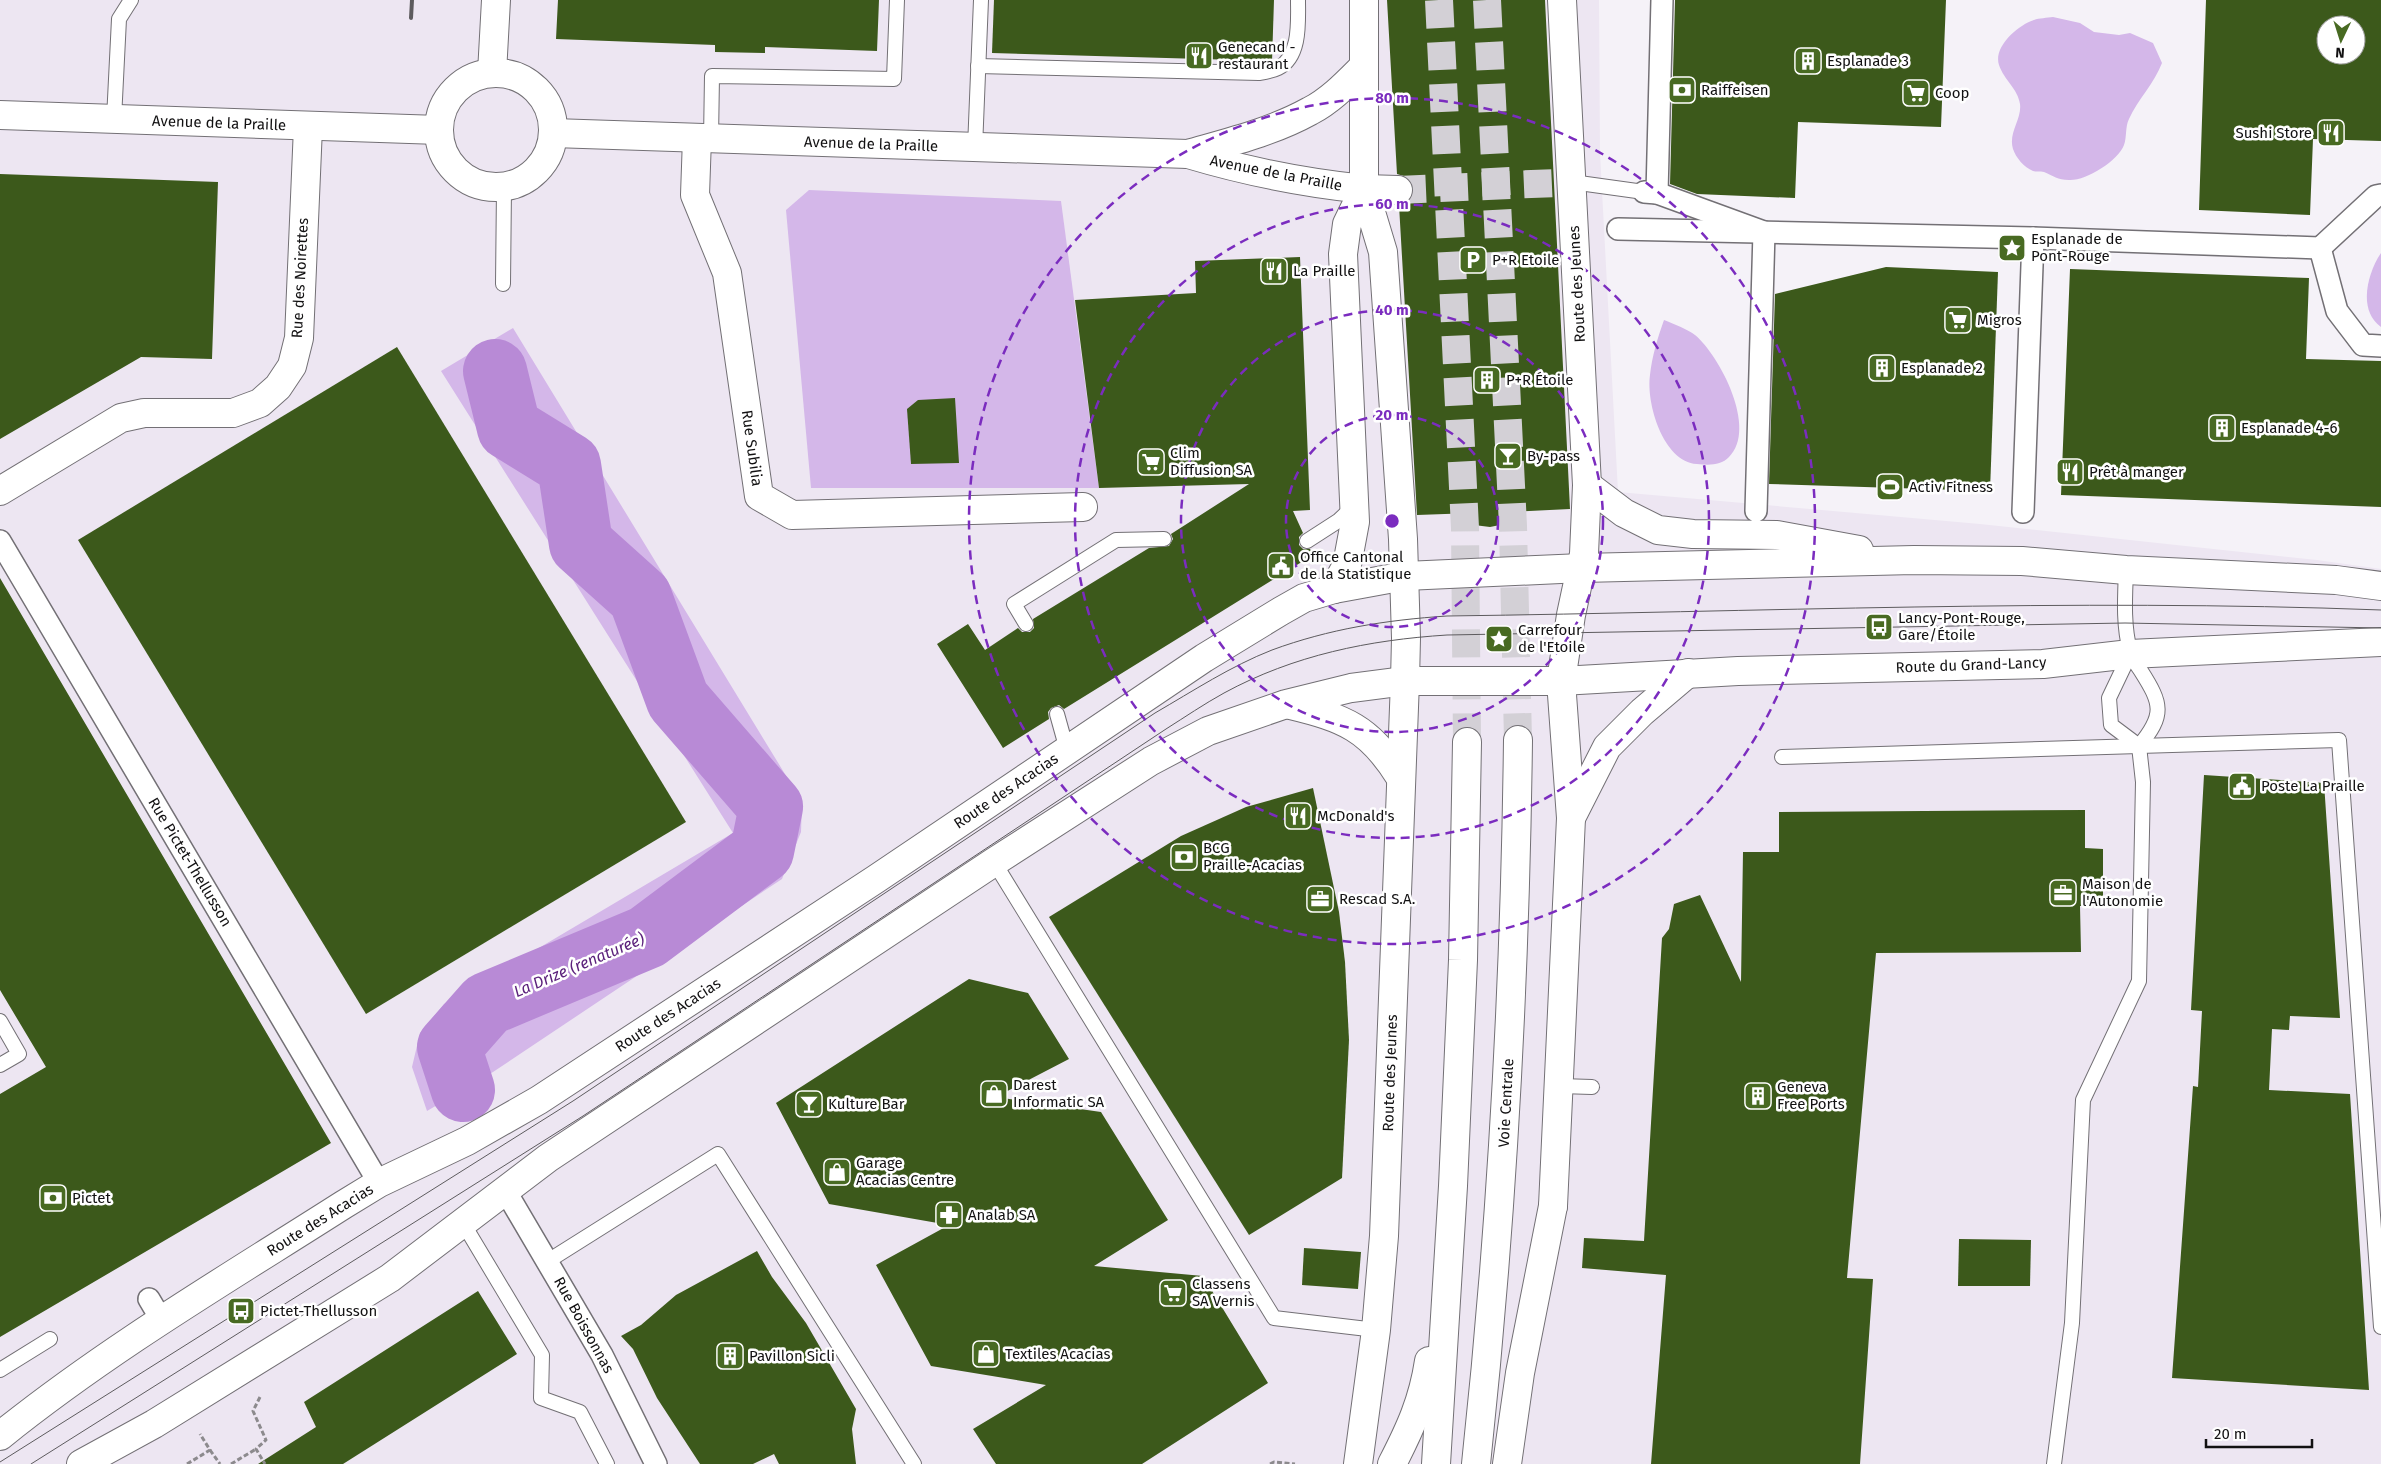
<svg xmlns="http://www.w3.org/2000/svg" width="2381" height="1464" font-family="'Fira Sans',sans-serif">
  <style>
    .built { fill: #ede6f2 }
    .green { fill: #d4b7e9 }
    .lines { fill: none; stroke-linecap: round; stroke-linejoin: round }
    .river { stroke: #b88ad6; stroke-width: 64 }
    .building { fill: #3c591b; fill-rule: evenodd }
    .primary-tunnel { stroke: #d3d0d6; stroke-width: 28; stroke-dasharray: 28 14; stroke-linecap: butt }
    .service-casing { stroke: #737075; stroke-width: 16 }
    .pedestrian-casing { stroke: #737075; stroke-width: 24 }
    .minor-casing { stroke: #737075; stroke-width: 30 }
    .tertiary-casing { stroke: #737075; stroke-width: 30 }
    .secondary-casing { stroke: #737075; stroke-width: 30 }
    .primary-casing { stroke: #737075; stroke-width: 30 }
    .path { stroke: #8c8a8d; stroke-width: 3; stroke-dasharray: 5 2.5; stroke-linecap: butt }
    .service { stroke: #fff; stroke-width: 14 }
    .pedestrian { stroke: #fff; stroke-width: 21 }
    .minor { stroke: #fff; stroke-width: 28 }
    .tertiary { stroke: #fff; stroke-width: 28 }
    .secondary { stroke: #fff; stroke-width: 28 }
    .primary { stroke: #fff; stroke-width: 28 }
    .tram { stroke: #5d5b5e; stroke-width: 1 }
    .rail { stroke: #5d5b5e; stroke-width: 4 }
    .ring { fill: none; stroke: #7b2cbf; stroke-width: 2.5; stroke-dasharray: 9 6 }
    .labels { text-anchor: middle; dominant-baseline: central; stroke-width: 5; stroke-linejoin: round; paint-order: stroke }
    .poi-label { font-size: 15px; fill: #121112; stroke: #fff; text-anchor: start }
    .street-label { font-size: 15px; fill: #121112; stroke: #fff }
    .water-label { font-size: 16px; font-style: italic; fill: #5c227c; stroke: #fff }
    .centre { fill: #7b2cbf; stroke: #fff; stroke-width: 2.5 }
    .ring-label { font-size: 15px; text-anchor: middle; font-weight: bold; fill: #7b2cbf; stroke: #fff; stroke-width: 5; stroke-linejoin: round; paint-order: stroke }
  </style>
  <rect width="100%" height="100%" fill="#f5f2f8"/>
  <path class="built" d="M0,0h1599l1,153 18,339 362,32 337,36 64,9v895h-2381z"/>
  <g class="green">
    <path d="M2053,17l27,6 14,9 25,3 11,-2 23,10 9,20c-8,21 -24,36 -33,56 -4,8 -2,18 -5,26 -6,16 -38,36 -55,35 -12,0 -15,-4 -25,-8 -4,-1 -8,0 -11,-1 -9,-4 -17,-13 -20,-22 -5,-16 9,-30 7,-45 -2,-15 -16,-24 -21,-39 -6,-18 19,-40 35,-45 5,-2 13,-2 19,-3z"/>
    <path d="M809,190l252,11 38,287h-288l-25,-278z"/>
    <path d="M2381,253v74c-24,-17 -13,-55 0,-74z"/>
    <path d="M1664,320c10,4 23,9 31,15 25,21 63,94 34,122 -8,9 -21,8 -32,7 -34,-2 -51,-61 -47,-89 2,-19 8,-38 14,-55z"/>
    <path d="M513,328l289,474 -1,30 -19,47 -289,193 -66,39 -15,-44 8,-34 24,-29 289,-171 -292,-462z"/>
  </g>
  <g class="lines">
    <path class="river" d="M463,1090l-14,-43 38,-43 160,-67 115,-86 9,-44 -93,-107 -38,-103 -59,-53 -12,-79 -60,-37 -14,-57"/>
  </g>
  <g class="building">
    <path d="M558,0h321l-2,51 -112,-4v6l-50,-1v-7l-159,-6z"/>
    <path d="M994,0h280l-2,61 -280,-8z"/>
    <path d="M1387,0h158l25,509 -64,3 -1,12 -15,3 -16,-2 -1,-12 -56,2 -18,-310 7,-2 5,-4 3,-9 -3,-8 -4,-5 -10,-3z"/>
    <path d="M1675,0h271l-5,127 -143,-5 -3,76 -98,-4 -27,-10z"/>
    <path d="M2206,0h175v141l-68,-2 -3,76 -111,-5zM2326,25h30v30h-30z"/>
    <path d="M0,174l218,8 -6,177 -71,-2 -141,82z"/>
    <path d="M1300,257l10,253 -17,1 10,22 -4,4v8l4,4h7l3,6 -249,154 -5,-4 -8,3 -3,4 1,7 -46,29 -66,-104 31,-20 17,26 33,-22 4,4h8l4,-4 -1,-9 116,-71 20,-2 4,-7 -2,-5 78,-50 -150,4 -24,-188 121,-7 -1,-32z"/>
    <path d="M1886,267l112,5 -8,219 -221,-7 6,-190z"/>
    <path d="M2070,269l239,9 -3,81 75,2v146l-320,-12z"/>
    <path d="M397,347l289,475 -320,192 -288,-474z"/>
    <path d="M955,398l4,65 -48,1 -4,-55 11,-9z"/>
    <path d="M0,578l331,565 -331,194v-243l46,-27 -46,-77z"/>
    <path d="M2204,775l120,8 16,235 -50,-2 -1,14 -17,-1 -3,61 81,4 19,296 -197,-12 21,-292 5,1 4,-76 -11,-1z"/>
    <path d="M1313,788l26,124 6,50 4,78 -7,138 -93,57 -200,-318 132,-81 65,-29z"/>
    <path d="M2085,810v38l18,1v57h-23l1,46 -205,1 -29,325 26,1 -13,185h-209l15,-189 -84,-7 2,-30 60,3 18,-303 7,-9 5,-25 26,-9 41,87 2,-130h36v-40z"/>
    <path d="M969,979l59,14 41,66 -73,38 105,15 67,108 -74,46 109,10 65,107 -126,81h-146l-23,-35 73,-44 -115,-19 -55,-101 73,-40 -120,-21 -53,-101z"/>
    <path d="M1959,1239l72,1 -1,46h-72z"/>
    <path d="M1304,1248l57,4 -3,37 -56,-4z"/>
    <path d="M757,1251l15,26 34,46 50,86 -4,20 4,35h-77l-5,-10 -21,10h-53l-43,-66 -24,-49 -12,-13 20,-11 35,-30z"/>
    <path d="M478,1291l39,63 -174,110h-85l58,-37 -12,-25z"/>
  </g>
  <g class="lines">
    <g class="primary-tunnel">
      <path d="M1439,0l26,528 2,214"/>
      <path d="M1487,0l26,526 5,214"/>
      <path d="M1398,190l157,-7"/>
    </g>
    <defs>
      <g id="service">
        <path d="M978,66l281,7c6,-1 13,-2 19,-5 23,-11 20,-47 20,-68"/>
        <path d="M114,119l5,-100 12,-19"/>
        <path d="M711,139l1,-63 182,3 3,-79"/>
        <path d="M975,148l6,-148"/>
        <path d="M1572,182l72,10"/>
        <path d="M503,284l1,-96"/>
        <path d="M1307,541l31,-20 16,-15"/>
        <path d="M2126,570c-1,27 -3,54 4,81 1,7 7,14 11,20 21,33 24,44 -2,75"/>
        <path d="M1026,624l-12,-20 102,-64 48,-1"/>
        <path d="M1057,714l10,36"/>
        <path d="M1782,757l557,-17 42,587"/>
        <path d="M994,862l280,456 102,12"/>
        <path d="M0,1021l19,33 -19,11"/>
        <path d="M1560,1086l32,1"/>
        <path d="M463,1223l79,132 -1,43 39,14 27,52"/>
        <path d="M548,1261l170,-107 196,310"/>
        <path d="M0,1370l50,-31"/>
        <path d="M2054,1464l18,-141 11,-223 56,-119 4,-199 -4,-36 -28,-21 -2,-27 21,-44"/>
      </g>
      <g id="pedestrian">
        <path d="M1644,192l13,1 107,39 -8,279"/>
        <path d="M1657,193l5,-193"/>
        <path d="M1618,229l415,9 287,10 56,-52 5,-1"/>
        <path d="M2320,248l17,63 26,34 18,1"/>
        <path d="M2023,512l10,-274"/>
        <path d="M0,541l379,642"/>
        <path d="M505,1190l97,165 54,109"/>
        <path d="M149,1299l13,22"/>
      </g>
      <g id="minor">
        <path d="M697,138l-2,57 32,78 32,223 33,19 291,-8"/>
        <path d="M0,491l121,-73 23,-5h89l27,-10 18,-16 14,-21 7,-28 9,-211"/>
      </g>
      <g id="tertiary">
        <path d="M492,73l4,-73"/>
        <circle cx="496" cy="130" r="57"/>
        <path d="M0,115l439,15"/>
        <path d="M553,133l635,21c57,17 116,29 176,35"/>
        <path d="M1188,154c42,-12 84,-22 122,-43 21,-11 37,-28 53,-44"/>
        <path d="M1358,1464l18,-134 8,-94 21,-555"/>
      </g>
      <g id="secondary">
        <path d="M1587,485l37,28 34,17 35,4 84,1 82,15"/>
        <path d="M1582,568l332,-8 108,1 104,9 210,10 45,6"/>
        <path d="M1334,589l13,-24 8,-43 -12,-268 4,-30 17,-35"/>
        <path d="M1290,705c54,13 80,23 110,72"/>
        <path d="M1572,816l35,-69 35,-35 46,-39"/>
        <path d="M1553,1206l18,-388 -10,-137 177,-10 305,-7 87,-10 251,-12"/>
        <path d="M0,1436c108,-87 227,-157 343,-231l36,-22 88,-42 72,-41 337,-221 328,-221 77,-47 23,-13 30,-9 71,-13"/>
        <path d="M81,1464l73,-40 236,-146 158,-120 446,-296 157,-101 57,-30 78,-27 65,-16 54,-7"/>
      </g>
      <g id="primary">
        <path d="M1364,0v189l19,63 20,287 3,99 -1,43h156l10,-66 13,-61 3,-69 -25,-485"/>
        <path d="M1364,189l34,1"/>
        <path d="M1405,576l177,-8"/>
        <path d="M1392,1464c18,-35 31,-63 37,-103"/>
        <path d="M1436,1464l17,-278 10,-226 4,-218"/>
        <path d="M1476,1464c26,-241 39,-482 42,-724"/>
        <path d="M1507,1464l13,-91 33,-167"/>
      </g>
    </defs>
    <use href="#service" class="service-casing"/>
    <use href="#pedestrian" class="pedestrian-casing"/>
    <use href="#minor" class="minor-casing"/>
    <use href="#tertiary" class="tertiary-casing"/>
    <use href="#secondary" class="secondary-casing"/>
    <use href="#primary" class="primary-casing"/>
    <g class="path">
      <path d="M260,1397l-7,14 13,29 -10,9 9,15"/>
      <path d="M210,1450l10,14"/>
      <path d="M187,1464l23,-14 -10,-16"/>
      <path d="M231,1464l25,-15"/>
      <path d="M1270,1464l4,-2 21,2"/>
    </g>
    <use href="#service" class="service"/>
    <use href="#pedestrian" class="pedestrian"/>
    <use href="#minor" class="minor"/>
    <use href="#tertiary" class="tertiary"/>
    <use href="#secondary" class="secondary"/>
    <use href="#primary" class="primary"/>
    <g class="tram">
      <path d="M0,1462l573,-361 582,-388c38,-22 76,-47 117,-63 57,-21 114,-30 175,-34 311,-4 623,-18 934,-6"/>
      <path d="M31,1464l552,-348 583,-387c19,-12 38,-25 58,-36 70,-38 145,-53 223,-58l678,-12 256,5"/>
    </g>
    <path class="rail" d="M411,18l1,-18"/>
  </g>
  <g class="ring">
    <circle cx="1392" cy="521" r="106"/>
    <circle cx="1392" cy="521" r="211"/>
    <circle cx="1392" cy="521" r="317"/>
    <circle cx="1392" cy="521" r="423"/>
  </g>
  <defs>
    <symbol id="restaurant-square" viewBox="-11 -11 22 22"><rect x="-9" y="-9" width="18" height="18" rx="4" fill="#486a22" stroke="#fff"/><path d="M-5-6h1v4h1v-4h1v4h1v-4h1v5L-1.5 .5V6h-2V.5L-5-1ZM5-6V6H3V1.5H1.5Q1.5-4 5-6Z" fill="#fff"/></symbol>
    <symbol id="building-square" viewBox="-11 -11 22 22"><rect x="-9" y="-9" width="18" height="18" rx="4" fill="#486a22" stroke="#fff"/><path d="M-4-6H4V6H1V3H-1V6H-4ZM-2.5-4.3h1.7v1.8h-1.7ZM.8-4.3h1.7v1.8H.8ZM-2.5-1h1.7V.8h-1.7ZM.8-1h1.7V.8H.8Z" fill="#fff"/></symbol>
    <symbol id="bank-square" viewBox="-11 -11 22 22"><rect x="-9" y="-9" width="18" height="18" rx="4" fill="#486a22" stroke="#fff"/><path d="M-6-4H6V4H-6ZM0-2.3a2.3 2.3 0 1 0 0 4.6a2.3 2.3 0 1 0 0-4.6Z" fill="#fff"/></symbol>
    <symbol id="supermarket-square" viewBox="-11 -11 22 22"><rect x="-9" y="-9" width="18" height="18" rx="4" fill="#486a22" stroke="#fff"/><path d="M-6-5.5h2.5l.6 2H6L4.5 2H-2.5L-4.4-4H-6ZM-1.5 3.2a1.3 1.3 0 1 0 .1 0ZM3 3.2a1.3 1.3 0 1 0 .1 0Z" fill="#fff"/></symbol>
    <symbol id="sight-square" viewBox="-11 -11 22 22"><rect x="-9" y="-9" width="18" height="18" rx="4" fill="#486a22" stroke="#fff"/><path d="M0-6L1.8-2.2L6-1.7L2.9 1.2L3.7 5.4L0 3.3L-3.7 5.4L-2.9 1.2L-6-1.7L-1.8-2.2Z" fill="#fff"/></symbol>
    <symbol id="parking-square" viewBox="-11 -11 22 22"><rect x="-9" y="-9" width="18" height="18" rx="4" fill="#486a22" stroke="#fff"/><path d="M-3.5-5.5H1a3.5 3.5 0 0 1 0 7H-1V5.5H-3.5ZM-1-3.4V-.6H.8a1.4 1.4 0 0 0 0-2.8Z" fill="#fff"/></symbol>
    <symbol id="bar-square" viewBox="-11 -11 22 22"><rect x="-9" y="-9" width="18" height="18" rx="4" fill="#486a22" stroke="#fff"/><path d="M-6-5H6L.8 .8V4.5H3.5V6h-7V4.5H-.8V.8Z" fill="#fff"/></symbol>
    <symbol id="stadium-square" viewBox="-11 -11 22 22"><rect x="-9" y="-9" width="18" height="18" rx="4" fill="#486a22" stroke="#fff"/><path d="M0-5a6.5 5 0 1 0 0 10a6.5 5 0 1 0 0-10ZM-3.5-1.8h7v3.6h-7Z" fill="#fff"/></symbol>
    <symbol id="civic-square" viewBox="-11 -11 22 22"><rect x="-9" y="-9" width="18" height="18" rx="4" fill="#486a22" stroke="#fff"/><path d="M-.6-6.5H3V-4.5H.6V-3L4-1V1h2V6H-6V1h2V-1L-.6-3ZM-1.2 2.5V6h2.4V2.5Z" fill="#fff"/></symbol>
    <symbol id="bus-square" viewBox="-11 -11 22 22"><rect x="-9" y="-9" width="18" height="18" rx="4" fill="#486a22" stroke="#fff"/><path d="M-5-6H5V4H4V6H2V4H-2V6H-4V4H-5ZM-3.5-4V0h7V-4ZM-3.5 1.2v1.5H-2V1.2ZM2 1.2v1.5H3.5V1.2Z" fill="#fff"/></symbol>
    <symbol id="office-square" viewBox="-11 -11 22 22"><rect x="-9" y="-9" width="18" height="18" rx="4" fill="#486a22" stroke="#fff"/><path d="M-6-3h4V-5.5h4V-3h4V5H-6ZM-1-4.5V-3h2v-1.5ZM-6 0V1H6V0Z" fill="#fff"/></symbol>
    <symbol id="shop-square" viewBox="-11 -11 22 22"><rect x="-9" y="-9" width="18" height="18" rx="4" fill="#486a22" stroke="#fff"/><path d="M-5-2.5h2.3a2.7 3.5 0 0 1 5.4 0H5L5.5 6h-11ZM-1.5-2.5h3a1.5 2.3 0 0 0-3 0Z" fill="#fff"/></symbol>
    <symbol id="pharmacy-square" viewBox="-11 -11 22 22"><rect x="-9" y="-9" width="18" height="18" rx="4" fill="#486a22" stroke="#fff"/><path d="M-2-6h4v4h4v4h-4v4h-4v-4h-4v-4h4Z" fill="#fff"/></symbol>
  </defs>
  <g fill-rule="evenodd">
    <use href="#restaurant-square" x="1183" y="40" width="32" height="32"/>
    <use href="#building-square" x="1792" y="45" width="32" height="32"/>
    <use href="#bank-square" x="1666" y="74" width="32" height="32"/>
    <use href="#supermarket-square" x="1900" y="77" width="32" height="32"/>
    <use href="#restaurant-square" x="2315" y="117" width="32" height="32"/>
    <use href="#sight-square" x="1996" y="232" width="32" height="32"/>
    <use href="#parking-square" x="1457" y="244" width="32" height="32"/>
    <use href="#restaurant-square" x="1258" y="255" width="32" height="32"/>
    <use href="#supermarket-square" x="1942" y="304" width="32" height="32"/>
    <use href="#building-square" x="1866" y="352" width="32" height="32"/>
    <use href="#building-square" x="1471" y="364" width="32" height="32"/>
    <use href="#building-square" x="2206" y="412" width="32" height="32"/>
    <use href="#bar-square" x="1492" y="440" width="32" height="32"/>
    <use href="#supermarket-square" x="1135" y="446" width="32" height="32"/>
    <use href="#restaurant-square" x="2054" y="456" width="32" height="32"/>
    <use href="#stadium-square" x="1874" y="471" width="32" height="32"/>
    <use href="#civic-square" x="1265" y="550" width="32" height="32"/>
    <use href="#bus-square" x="1863" y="611" width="32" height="32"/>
    <use href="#sight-square" x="1483" y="623" width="32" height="32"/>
    <use href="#civic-square" x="2226" y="770" width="32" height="32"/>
    <use href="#restaurant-square" x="1282" y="800" width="32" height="32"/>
    <use href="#bank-square" x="1168" y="841" width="32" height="32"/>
    <use href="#office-square" x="2047" y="877" width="32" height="32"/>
    <use href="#office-square" x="1304" y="883" width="32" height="32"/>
    <use href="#shop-square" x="978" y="1078" width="32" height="32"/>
    <use href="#building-square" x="1742" y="1080" width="32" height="32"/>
    <use href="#bar-square" x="793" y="1088" width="32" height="32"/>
    <use href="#shop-square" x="821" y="1156" width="32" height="32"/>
    <use href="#bank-square" x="37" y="1182" width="32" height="32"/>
    <use href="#pharmacy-square" x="933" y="1199" width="32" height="32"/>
    <use href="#supermarket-square" x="1157" y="1277" width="32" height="32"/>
    <use href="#bus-square" x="225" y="1295" width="32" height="32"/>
    <use href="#shop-square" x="970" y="1338" width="32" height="32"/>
    <use href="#building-square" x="714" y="1340" width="32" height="32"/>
  </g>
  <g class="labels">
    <g class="poi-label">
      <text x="1218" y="47">Genecand -<tspan x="1218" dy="17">restaurant</tspan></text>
      <text x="1827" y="61">Esplanade 3</text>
      <text x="1701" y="90">Raiffeisen</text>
      <text x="1935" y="93">Coop</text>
      <text x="2312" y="133" text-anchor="end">Sushi Store</text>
      <text x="2031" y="239">Esplanade de<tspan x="2031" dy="17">Pont-Rouge</tspan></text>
      <text x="1492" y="260">P+R Etoile</text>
      <text x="1293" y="271">La Praille</text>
      <text x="1977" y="320">Migros</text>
      <text x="1901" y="368">Esplanade 2</text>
      <text x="1506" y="380">P+R Étoile</text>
      <text x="2241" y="428">Esplanade 4-6</text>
      <text x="1170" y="453">Clim<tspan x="1170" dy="17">Diffusion SA</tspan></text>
      <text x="1527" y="456">By-pass</text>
      <text x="2089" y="472">Prêt à manger</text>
      <text x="1909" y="487">Activ Fitness</text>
      <text x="1300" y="557">Office Cantonal<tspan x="1300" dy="17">de la Statistique</tspan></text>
      <text x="1898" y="618">Lancy-Pont-Rouge,<tspan x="1898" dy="17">Gare/Étoile</tspan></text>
      <text x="1518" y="630">Carrefour<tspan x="1518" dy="17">de l'Etoile</tspan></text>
      <text x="2261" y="786">Poste La Praille</text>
      <text x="1317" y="816">McDonald's</text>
      <text x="1203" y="848">BCG<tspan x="1203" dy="17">Praille-Acacias</tspan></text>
      <text x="2082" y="884">Maison de<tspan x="2082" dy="17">l'Autonomie</tspan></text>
      <text x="1339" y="899">Rescad S.A.</text>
      <text x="1013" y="1085">Darest<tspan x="1013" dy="17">Informatic SA</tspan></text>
      <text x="1777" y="1087">Geneva<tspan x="1777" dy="17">Free Ports</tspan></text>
      <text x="828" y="1104">Kulture Bar</text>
      <text x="856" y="1163">Garage<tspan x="856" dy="17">Acacias Centre</tspan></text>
      <text x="72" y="1198">Pictet</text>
      <text x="968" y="1215">Analab SA</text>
      <text x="1192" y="1284">Classens<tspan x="1192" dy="17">SA Vernis</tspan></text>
      <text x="260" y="1311">Pictet-Thellusson</text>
      <text x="1005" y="1354">Textiles Acacias</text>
      <text x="749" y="1356">Pavillon Sicli</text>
    </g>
    <g class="street-label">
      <text transform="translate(219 123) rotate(2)">Avenue de la Praille</text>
      <text transform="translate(871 144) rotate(2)">Avenue de la Praille</text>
      <text transform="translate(1276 173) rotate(11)">Avenue de la Praille</text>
      <text transform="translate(300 278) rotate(-87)">Rue des Noirettes</text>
      <text transform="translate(1577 284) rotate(-93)">Route des Jeunes</text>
      <text transform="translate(752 448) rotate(82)">Rue Subilia</text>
      <text transform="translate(1971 665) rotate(-2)">Route du Grand-Lancy</text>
      <text transform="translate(1006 791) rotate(-34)">Route des Acacias</text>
      <text transform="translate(190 862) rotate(59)">Rue Pictet-Thellusson</text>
      <text transform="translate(668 1015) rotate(-33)">Route des Acacias</text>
      <text transform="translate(1390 1073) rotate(-88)">Route des Jeunes</text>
      <text transform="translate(1506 1103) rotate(-87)">Voie Centrale</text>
      <text transform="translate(320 1220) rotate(-32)">Route des Acacias</text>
      <text transform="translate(584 1325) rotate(61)">Rue Boissonnas</text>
    </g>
    <g class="water-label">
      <text transform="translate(579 965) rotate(-23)">La Drize (renaturée)</text>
    </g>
  </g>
  <circle cx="1392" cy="521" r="8" class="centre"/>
  <g class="ring-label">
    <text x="1392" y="103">80 m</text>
    <text x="1392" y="209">60 m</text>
    <text x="1392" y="315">40 m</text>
    <text x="1392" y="420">20 m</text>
  </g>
  <g transform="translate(2341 40) rotate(184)"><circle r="24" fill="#ffffff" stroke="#a0a0a0"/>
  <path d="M0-4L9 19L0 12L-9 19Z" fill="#486a22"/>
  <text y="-8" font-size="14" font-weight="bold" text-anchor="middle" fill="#121112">N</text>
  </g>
  <path d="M2206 1439v8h106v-8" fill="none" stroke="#121112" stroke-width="2.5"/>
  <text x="2214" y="1439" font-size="15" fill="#121112" stroke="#ffffff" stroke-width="4" paint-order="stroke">20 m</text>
</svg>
